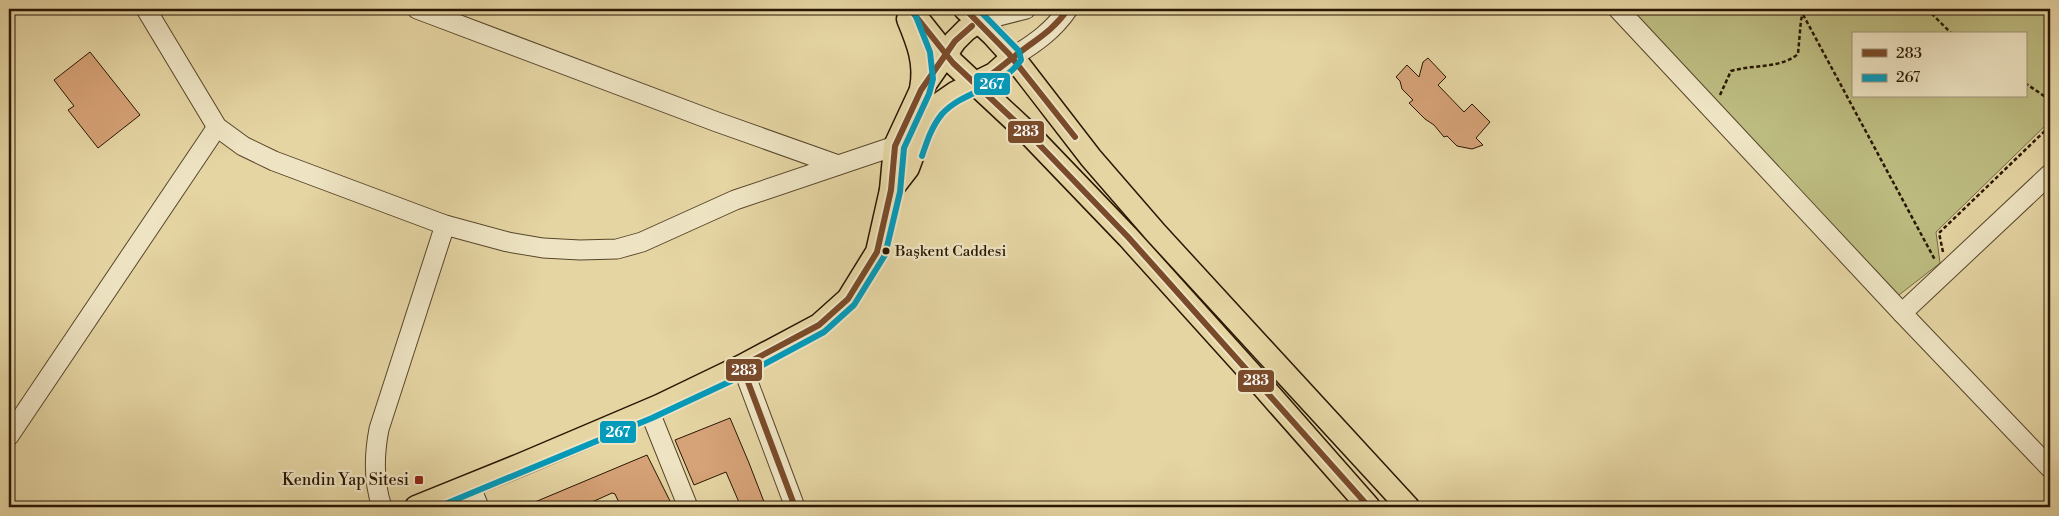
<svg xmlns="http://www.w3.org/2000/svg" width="2059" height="516" font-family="'Libre Bodoni',serif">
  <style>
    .green { fill: #bcbb80; stroke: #726942; fill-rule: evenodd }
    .building { fill: #d6a277; stroke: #291703 }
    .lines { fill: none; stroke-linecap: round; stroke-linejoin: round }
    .minor-casing { stroke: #58462b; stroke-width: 21 }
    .major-casing { stroke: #291703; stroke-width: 25 }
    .path { stroke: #291703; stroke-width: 2.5; stroke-dasharray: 4 2.5; stroke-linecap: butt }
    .minor { stroke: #eee4c3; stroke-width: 19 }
    .major { stroke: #e5d5a3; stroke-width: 22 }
    .bus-1-casing { stroke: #eee4c3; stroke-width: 10 }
    .bus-2-casing { stroke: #eee4c3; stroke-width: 10 }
    .bus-1 { stroke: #7a4b2a; stroke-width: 6 }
    .bus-2 { stroke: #049aba; stroke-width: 6 }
    .bus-dot { fill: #291703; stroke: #eee4c3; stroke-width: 2 }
    .poi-dot { fill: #8f2418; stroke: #eee4c3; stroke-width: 2 }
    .labels { text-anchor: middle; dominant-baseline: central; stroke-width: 4.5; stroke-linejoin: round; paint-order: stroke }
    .bus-label { font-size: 15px; fill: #291703; stroke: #eee4c3; text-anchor: start }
    .poi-label { font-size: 16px; fill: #291703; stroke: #eee4c3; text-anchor: end }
    .line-badge { stroke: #eee4c3; stroke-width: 2 }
    .badge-label { font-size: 14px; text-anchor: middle; font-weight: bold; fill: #fff }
  </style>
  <rect width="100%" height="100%" fill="#e5d5a3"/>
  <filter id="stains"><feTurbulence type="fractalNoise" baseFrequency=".004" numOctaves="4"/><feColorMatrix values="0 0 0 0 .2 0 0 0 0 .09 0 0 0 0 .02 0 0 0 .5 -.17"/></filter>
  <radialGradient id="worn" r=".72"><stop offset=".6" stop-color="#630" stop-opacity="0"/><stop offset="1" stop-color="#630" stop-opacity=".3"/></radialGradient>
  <path class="green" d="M1629,9h421v112l-114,111 4,31 -41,32zM1853,34h172v62h-172z"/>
  <g class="building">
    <path d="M90,52l50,63 -42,33 -30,-38 6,-4 -20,-26z"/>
    <path d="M1428,58l18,19 -8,8 26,27 8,-8 18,18 -14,16 7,7 -11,4 -15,-3 -10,-10 -3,1 -10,-12 -9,-6 -16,-16 4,-3 -11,-11 -2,-8 -4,-4 11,-12 12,12 4,-15z"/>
    <path d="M730,418l19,45 17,44h-25l-15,-35 -32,13 -19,-45z"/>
    <path d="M647,455l26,52h-52l-6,-13 -3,-1 -31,14h-58z"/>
  </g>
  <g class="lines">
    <defs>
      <g id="minor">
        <path d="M146,9l71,118 26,19 31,15 171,64 63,17 35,6 37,2 37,-1 25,-7 93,-42 160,-54"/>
        <path d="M417,9l300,113 121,43"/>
        <path d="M1618,9l284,304 148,155"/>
        <path d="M979,21l47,-12"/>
        <path d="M1013,57c22,-14 40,-26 55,-48"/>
        <path d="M1902,313l148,-139"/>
        <path d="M742,366l53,141"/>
        <path d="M649,410l39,97"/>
        <path d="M9,436l208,-309"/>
        <path d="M470,485l9,22"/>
        <path d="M382,507c-9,-26 -8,-52 -3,-78l66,-204"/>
      </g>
      <g id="major">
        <path d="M910,9l43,54 77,72 98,102 129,143 112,127"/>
        <path d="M965,9l28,26 20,22 78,101 65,75 252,274"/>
        <path d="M908,19c10,24 18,44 13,70"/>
        <path d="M891,190l17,-22 14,-38 8,-15 12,-13 13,-9 39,-19 19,-17"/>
        <path d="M416,507l104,-42 139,-59 83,-40 77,-41 29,-26 29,-47 14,-62 4,-44 26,-56 34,-49 11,-11 13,-9"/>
      </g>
    </defs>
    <use href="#minor" class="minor-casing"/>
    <use href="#major" class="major-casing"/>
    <g class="path">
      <path d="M1800,9l135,251"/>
      <path d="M1927,9l25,25"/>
      <path d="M2025,83l25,17"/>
      <path d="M1720,95l11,-24c23,-7 49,-2 67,-17l3,-34 3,-11"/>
      <path d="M1943,252l-4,-19 111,-107"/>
    </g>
    <use href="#minor" class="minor"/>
    <use href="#major" class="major"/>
    <defs>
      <g id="bus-1">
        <path d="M910,9l43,54 77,72 98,102 241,270"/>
        <path d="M965,9l44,45 66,83"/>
        <path d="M980,82c13,-8 23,-17 35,-26 20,-16 38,-25 53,-47"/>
        <path d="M795,507l-53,-141 77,-41 29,-26 29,-47 14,-62 4,-44 26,-56 34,-49 17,-15"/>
      </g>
      <g id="bus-2">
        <path d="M922,156c5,-15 10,-30 20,-42 22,-24 58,-24 79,-54l-2,-9 -41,-42"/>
        <path d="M438,507l214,-89 94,-44 78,-42 30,-27 31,-50 15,-63 4,-44 25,-54 4,-15 -3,-27 -17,-43"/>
      </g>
    </defs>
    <use href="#bus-1" class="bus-1-casing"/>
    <use href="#bus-2" class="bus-2-casing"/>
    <use href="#bus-1" class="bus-1"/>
    <use href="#bus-2" class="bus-2"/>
  </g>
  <circle class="bus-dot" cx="886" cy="251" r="4.5"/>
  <rect class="poi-dot" x="414" y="475" width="10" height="10" rx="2.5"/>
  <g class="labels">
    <g class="bus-label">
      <text x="895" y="251">Başkent Caddesi</text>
    </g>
    <g class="poi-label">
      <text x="409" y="480">Kendin Yap Sitesi</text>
    </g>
  </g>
  <g class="line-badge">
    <rect x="973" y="72" width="38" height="24" rx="5" fill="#049aba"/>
    <rect x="1007" y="120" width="38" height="24" rx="5" fill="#7a4b2a"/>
    <rect x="725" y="358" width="38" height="24" rx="5" fill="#7a4b2a"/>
    <rect x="1237" y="369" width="38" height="24" rx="5" fill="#7a4b2a"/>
    <rect x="599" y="420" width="38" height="24" rx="5" fill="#049aba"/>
  </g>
  <g class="badge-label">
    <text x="992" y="89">267</text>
    <text x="1026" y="136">283</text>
    <text x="744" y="375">283</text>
    <text x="1256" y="385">283</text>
    <text x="618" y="437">267</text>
  </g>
  <rect width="2059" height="516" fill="none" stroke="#e5d5a3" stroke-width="30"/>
  <rect x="10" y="10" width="2039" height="496" fill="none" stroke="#291703" stroke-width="2.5"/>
  <rect x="15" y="15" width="2029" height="486" fill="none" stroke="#291703"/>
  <rect x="1852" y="32" width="175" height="65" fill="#eee4c3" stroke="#9f9276"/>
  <rect x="1862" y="49" width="25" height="8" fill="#7a4b2a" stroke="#9f9276"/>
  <text x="1896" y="58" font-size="15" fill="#291703">283</text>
  <rect x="1862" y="74" width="25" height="8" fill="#049aba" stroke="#9f9276"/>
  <text x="1896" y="82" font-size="15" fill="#291703">267</text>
  <rect width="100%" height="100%" filter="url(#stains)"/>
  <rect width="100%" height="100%" fill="url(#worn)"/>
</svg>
